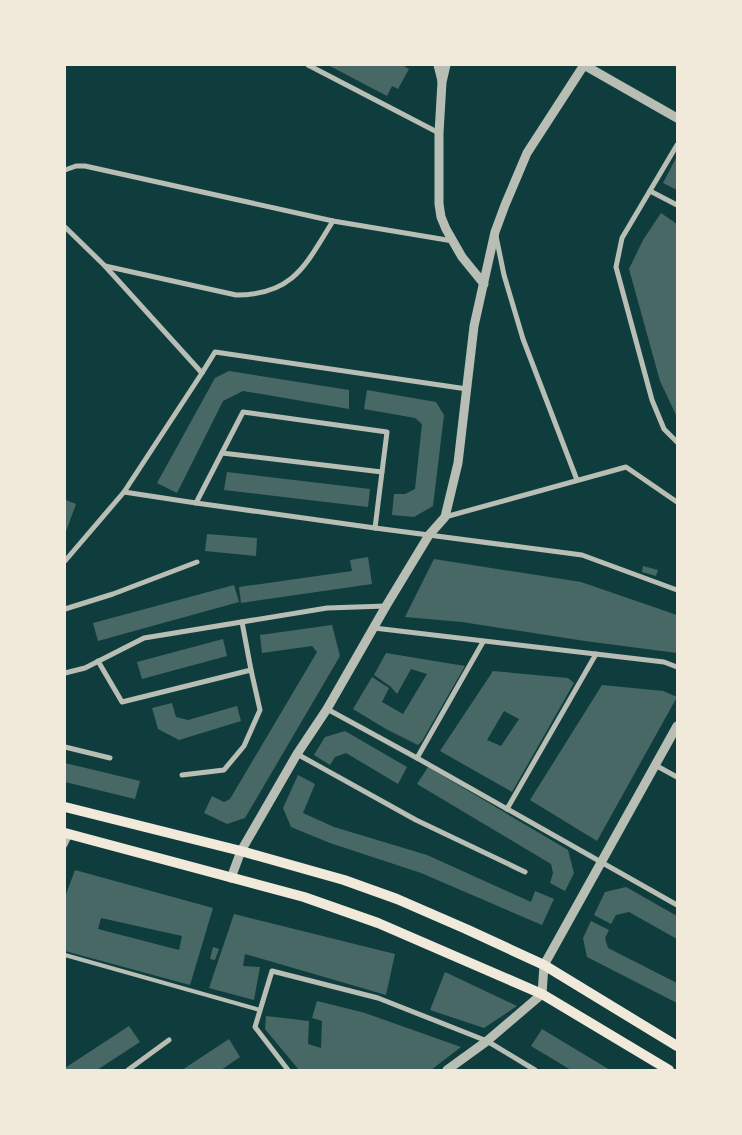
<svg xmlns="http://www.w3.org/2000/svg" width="742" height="1135" font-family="'Source Serif 4',serif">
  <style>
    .building { fill: #486865; fill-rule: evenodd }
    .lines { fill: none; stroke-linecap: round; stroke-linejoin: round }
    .service { stroke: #b8beb3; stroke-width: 4 }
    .minor { stroke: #b8beb3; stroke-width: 5 }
    .tertiary { stroke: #b8beb3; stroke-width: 9 }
    .secondary { stroke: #f1e9da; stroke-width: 10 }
  </style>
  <rect width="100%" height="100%" fill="#0f3d3e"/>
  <g class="building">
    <path d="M328,65h78l-1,2 4,2 -11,20 -6,-3 -5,10z"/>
    <path d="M677,156v34l-14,-7z"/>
    <path d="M661,213l16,11v47l-1,3 1,27v116l-17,-36 -31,-112 14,-29z"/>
    <path d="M229,371l120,19v19l-106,-18 -20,10 -46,92 -20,-10 58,-105z"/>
    <path d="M367,390l69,12 8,13 -11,91 -19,11 -22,-2 2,-21h11l10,-5 7,-65 -7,-6 -51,-9z"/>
    <path d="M227,472l143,17 -2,18 -144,-17z"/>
    <path d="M66,500l10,4 -11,30v-32z"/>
    <path d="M207,534l50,4 -1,18 -51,-5z"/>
    <path d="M368,557l4,27 -131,19 -2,-16 113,-16 -2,-11z"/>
    <path d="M434,559l147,23 96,33v38l-92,-12 -123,-19 -57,-5z"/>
    <path d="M643,566l15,4 -2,6 -14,-4z"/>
    <path d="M234,585l5,17 -141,39 -5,-18z"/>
    <path d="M332,625l8,31 -95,162 -18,6 -23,-11 8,-17 12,6 6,-3 87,-147 -5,-6 -50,7 -2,-18z"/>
    <path d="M223,639l4,17 -85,23 -5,-17z"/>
    <path d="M386,653l79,13 -43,75 -4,4 -32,-16 -33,-20 19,-32 17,11 -7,14 21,12 24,-40 -16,-5 -14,25 -6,-7 -17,-12z"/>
    <path d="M493,671l75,7 6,5 -62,109 -72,-41zM504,711l15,8 -18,27 -14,-6z"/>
    <path d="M602,685l61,6 14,6 -80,144 -67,-41z"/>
    <path d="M172,703l4,14 12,3 49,-14 4,15 -62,19 -21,-11 -6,-21z"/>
    <path d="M345,731l62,36 -9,17 -52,-31 -11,4 -5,8 -16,-10 11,-18z"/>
    <path d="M65,763l75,18 -5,18 -70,-17z"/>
    <path d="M428,767l140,83 6,23 -9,18 -15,-8 3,-10 -2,-9 -134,-80z"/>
    <path d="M298,775l17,9 -12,29 31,14 93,28 104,47 4,-11 19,8 -12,26 -121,-52 -91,-30 -39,-16 -8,-19z"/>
    <path d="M75,870l138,38 -23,77 -125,-34v-54zM101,918l81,18 -3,14 -81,-21z"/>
    <path d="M626,887l51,29v23l-48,-27 -13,3 -5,9 -17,-9 11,-23z"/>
    <path d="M234,914l161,40 -9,41 -141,-41 -2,12 17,1 -6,33 -45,-12z"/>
    <path d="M591,921l18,9 -4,8 3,10 69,35v20l-90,-46 -4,-19z"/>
    <path d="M213,947l6,2 -4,11 -5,-1z"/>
    <path d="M445,972l72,34 -33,22 -54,-18z"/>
    <path d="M317,1001l48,12 96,34 -30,23h-132l-34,-41 1,-13 43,5 -1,23 13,4 1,-27 -10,-3z"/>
    <path d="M129,1026l11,16 -43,28h-32v-2z"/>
    <path d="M542,1029l68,41h-39l-40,-24z"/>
    <path d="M229,1039l11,18 -19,13h-39z"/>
  </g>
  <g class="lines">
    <path class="service" d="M65,955l195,55"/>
    <g class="minor">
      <path d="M308,65l131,68"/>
      <path d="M677,145l-55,93 -6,29 36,133 12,29 13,13"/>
      <path d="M65,170l11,-4h9l248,55 120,20"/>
      <path d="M650,191l27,14"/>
      <path d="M65,227l40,39 97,107"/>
      <path d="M496,236l8,39 19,64 54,141"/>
      <path d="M105,266l131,29c58,0 70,-31 97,-74"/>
      <path d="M467,389l-252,-37 -13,21 -78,119 72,11 179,25 207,27 95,35"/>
      <path d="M222,453l160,19"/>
      <path d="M196,503l47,-91 144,20 -12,96"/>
      <path d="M445,517l181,-50 51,35"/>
      <path d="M65,561l59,-69"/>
      <path d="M65,609l48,-15 84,-32"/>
      <path d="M374,628l290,34 13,5"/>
      <path d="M98,661l24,41 129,-32 -9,-48"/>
      <path d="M65,673l20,-5 59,-30 183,-30 59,-2"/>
      <path d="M327,709l90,49 260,147"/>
      <path d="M65,747l45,11"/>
      <path d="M297,754l119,66 109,52"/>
      <path d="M417,758l66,-116"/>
      <path d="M655,765l22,12"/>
      <path d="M182,775l42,-5 20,-24 16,-36 -9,-40"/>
      <path d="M507,809l89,-155"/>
      <path d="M65,845l5,-11"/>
      <path d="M128,1070l41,-30"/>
      <path d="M288,1070l-33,-43 17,-56 106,27 109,43 48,29"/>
    </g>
    <g class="tertiary">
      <path d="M438,65l4,16"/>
      <path d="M446,65l-4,17 -3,51v71l2,13 5,12 16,28 22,27"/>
      <path d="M231,878l10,-27 56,-97 30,-45 59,-103 43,-71 16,-18 13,-54 16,-137 21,-94 10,-27 22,-52 57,-88 93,53"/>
      <path d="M447,1070l40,-29 55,-47 2,-29 133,-239"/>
    </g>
    <g class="secondary">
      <path d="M65,807l176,44 103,29 53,19 69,30 78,36 133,81"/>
      <path d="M65,833l239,64 74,26 164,71 127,76"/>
    </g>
  </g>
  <rect width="742" height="1135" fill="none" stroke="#f1e9da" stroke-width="132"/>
</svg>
